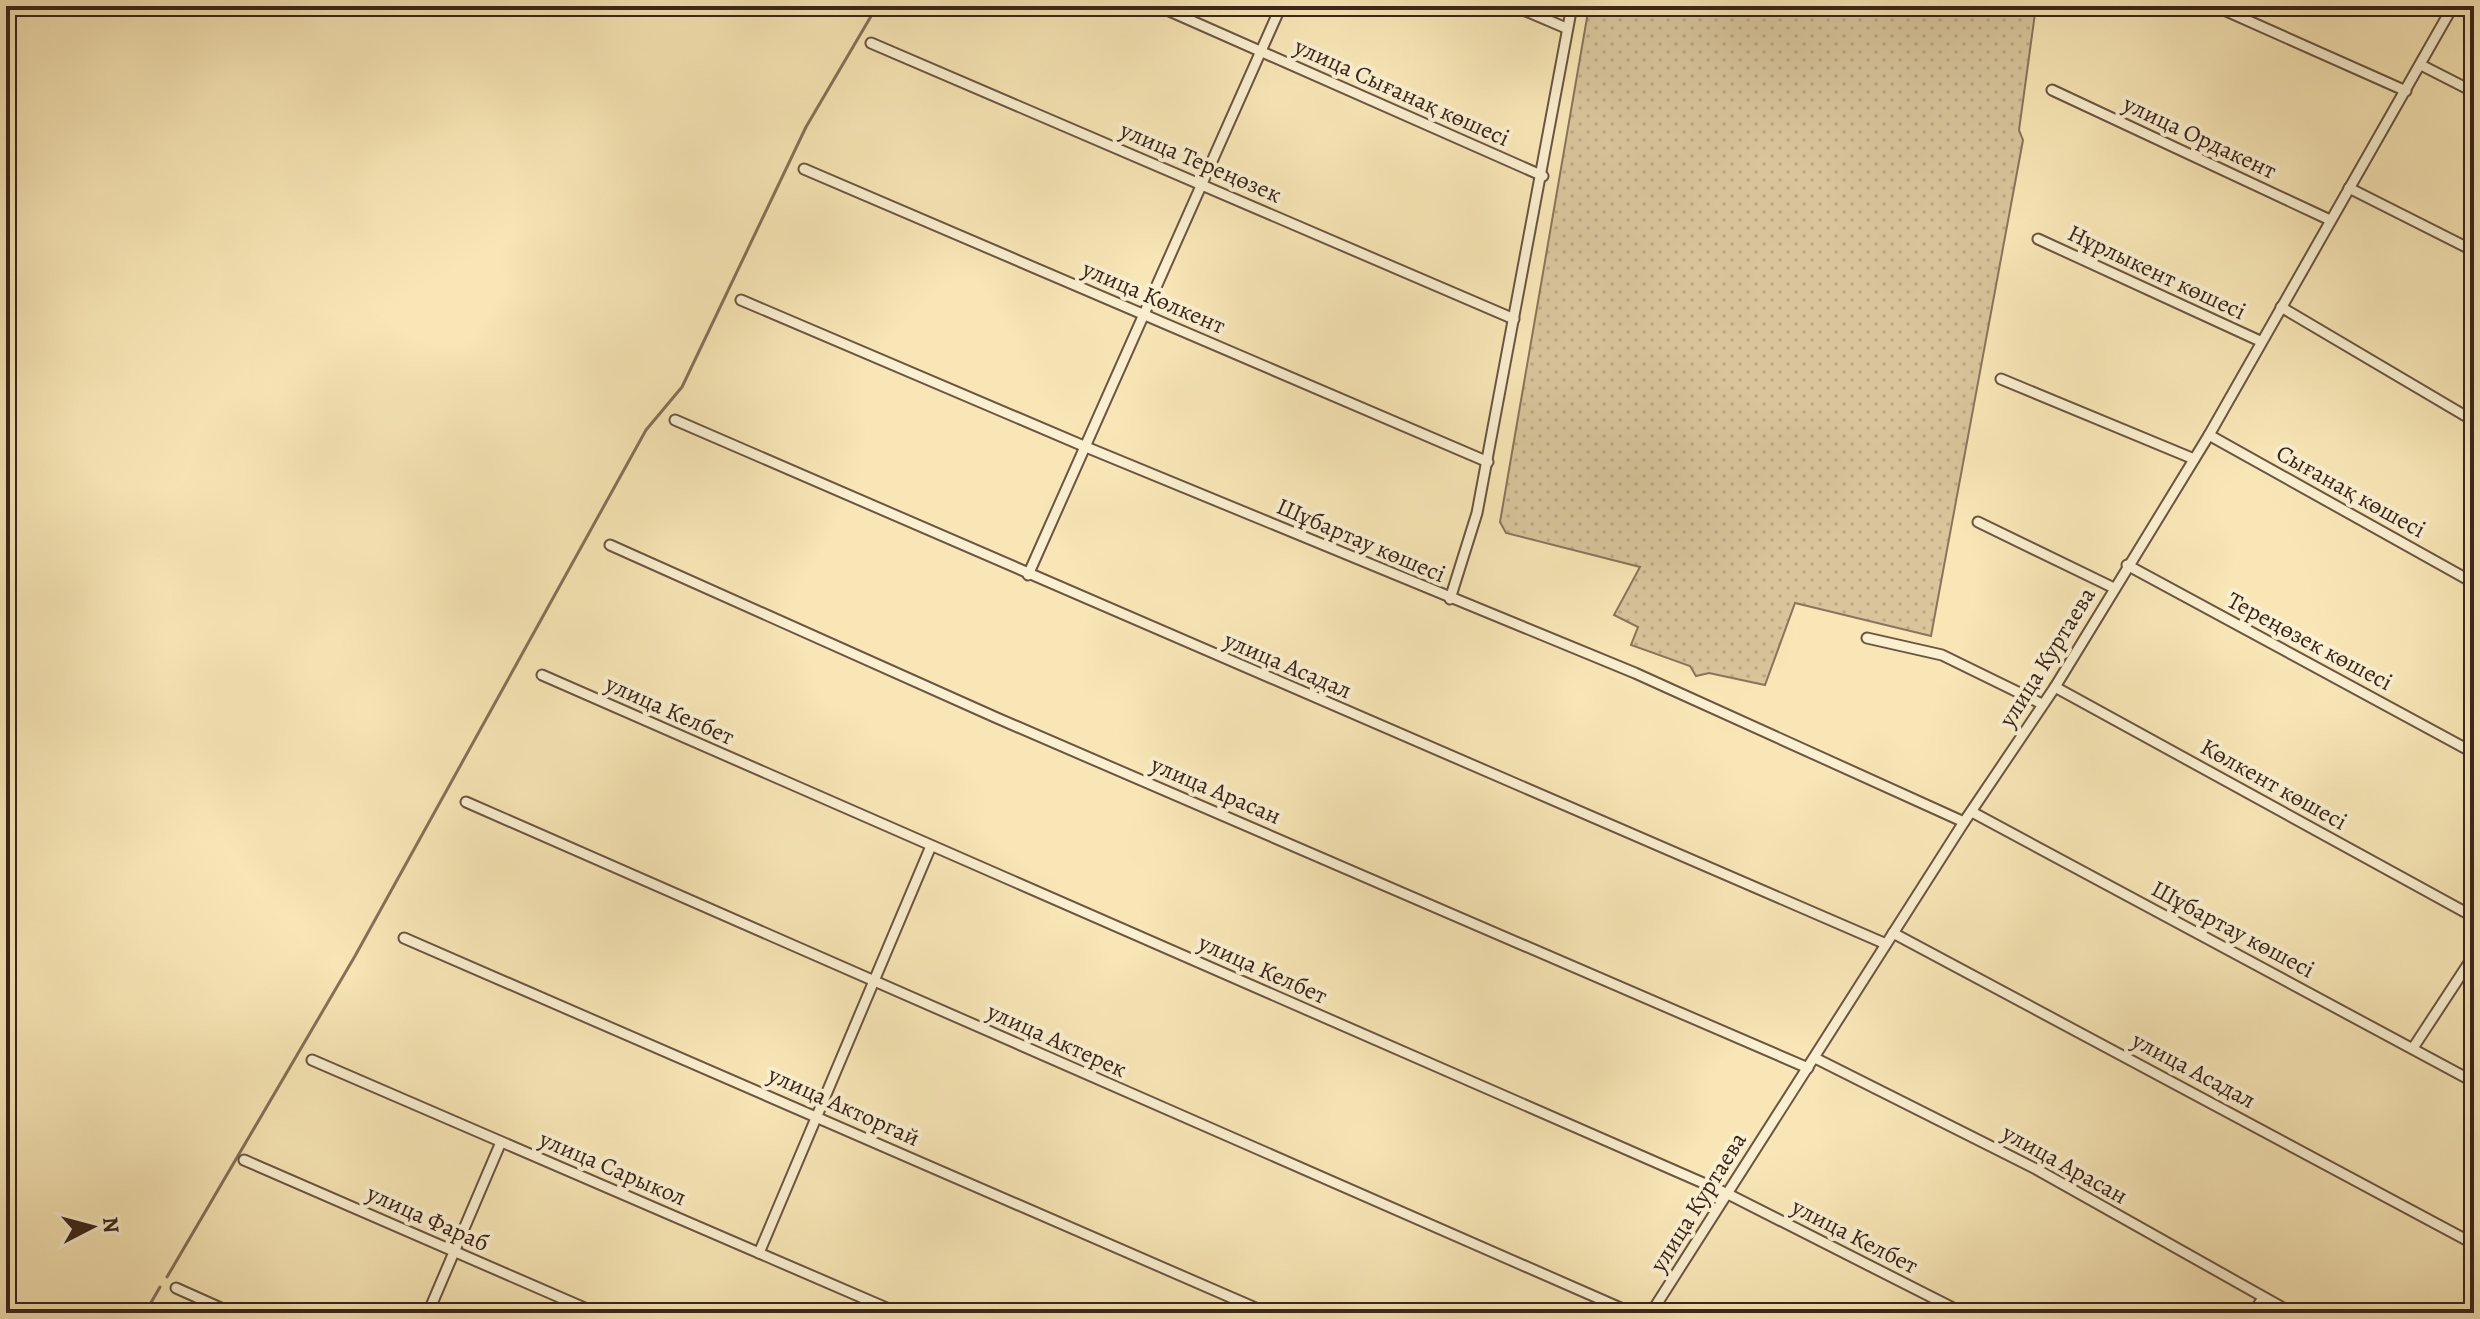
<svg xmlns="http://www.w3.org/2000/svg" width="2480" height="1319" font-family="Alegreya,serif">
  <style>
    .grass { fill: url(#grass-dots); stroke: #89755c; stroke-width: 2 }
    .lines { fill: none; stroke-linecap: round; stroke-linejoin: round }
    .stream { stroke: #857159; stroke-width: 3 }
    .minor-casing { stroke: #6a5542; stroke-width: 13 }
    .minor { stroke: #faefd0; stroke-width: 9 }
    .labels { text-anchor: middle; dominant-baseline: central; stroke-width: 8; stroke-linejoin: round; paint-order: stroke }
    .street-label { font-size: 24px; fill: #3a251c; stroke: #faefd0 }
  </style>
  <defs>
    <pattern id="grass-dots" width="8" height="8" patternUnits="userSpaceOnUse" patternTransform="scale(2)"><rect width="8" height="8" fill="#d8c59c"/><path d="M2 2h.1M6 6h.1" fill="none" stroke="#baa986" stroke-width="1.8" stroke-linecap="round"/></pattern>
  </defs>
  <rect width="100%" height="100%" fill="#f8e6b6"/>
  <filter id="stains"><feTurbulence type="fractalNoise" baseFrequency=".0025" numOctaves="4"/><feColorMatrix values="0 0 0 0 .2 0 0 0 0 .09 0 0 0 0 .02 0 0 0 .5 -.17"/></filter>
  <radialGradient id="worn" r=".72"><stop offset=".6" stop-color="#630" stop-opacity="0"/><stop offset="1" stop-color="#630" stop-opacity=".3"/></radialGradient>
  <path class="grass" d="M1589,6h447l-17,124 4,10 -92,496 -136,-33 -30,82 -56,-12 -13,3 -6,-10 -59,-21 7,-18 -24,-12 26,-48 -134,-34 -6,-11z"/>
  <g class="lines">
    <g class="stream">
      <path d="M167,1277l188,-321 291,-526 36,-43 124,-260 71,-121"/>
      <path d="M145,1313l15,-26"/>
    </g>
    <defs>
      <g id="minor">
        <path d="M1158,6l385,170"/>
        <path d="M1514,6l52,22"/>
        <path d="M2215,6l191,85"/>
        <path d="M871,43l643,276"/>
        <path d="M2421,65l53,27"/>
        <path d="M2052,90l278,130"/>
        <path d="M804,169l684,293"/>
        <path d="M2349,188l125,63"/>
        <path d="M2038,239l222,102"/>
        <path d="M741,300l345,147 549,226 329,149"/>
        <path d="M2281,307l193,114"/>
        <path d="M2001,379l193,80"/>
        <path d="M675,420l1211,524"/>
        <path d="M2209,435l265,148"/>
        <path d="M1978,522l136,66"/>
        <path d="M610,545l387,173 811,350"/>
        <path d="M2127,565l347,188"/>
        <path d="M1028,575l253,-569"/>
        <path d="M1450,599l27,-86 95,-507"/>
        <path d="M1867,638l75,17 100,49"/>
        <path d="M542,675l1184,518 237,120"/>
        <path d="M2055,687l419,230"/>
        <path d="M466,802l1166,511"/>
        <path d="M1972,812l502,270"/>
        <path d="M1893,933l581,311"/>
        <path d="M404,938l863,375"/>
        <path d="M2413,1048l61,-93"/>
        <path d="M1815,1058l221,111 256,144"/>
        <path d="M312,1060l586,253"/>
        <path d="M244,1160l352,153"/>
        <path d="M759,1253l172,-407"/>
        <path d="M176,1288l56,25"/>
        <path d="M428,1313l73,-171"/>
        <path d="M1651,1313l313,-491 91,-135 154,-252 244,-429"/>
        <path d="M2253,1313l10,-15"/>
      </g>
    </defs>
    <use href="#minor" class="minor-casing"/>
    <use href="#minor" class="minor"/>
  </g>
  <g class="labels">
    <g class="street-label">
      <text transform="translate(1402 92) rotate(24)">улица Сығанақ көшесі</text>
      <text transform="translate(2200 137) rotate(25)">улица Ордакент</text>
      <text transform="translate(1201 162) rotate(23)">улица Тереңөзек</text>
      <text transform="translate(2157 272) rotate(25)">Нұрлыкент көшесі</text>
      <text transform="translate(1154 297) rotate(23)">улица Көлкент</text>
      <text transform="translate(2351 491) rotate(29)">Сығанақ көшесі</text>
      <text transform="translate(1361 540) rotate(23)">Шұбартау көшесі</text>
      <text transform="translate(2310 641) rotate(28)">Тереңөзек көшесі</text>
      <text transform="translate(2047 657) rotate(-58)">улица Куртаева</text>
      <text transform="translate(1288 665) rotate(23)">улица Асадал</text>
      <text transform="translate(670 710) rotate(24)">улица Келбет</text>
      <text transform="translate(2274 784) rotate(29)">Көлкент көшесі</text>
      <text transform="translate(1216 790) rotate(23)">улица Арасан</text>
      <text transform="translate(2233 929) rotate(28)">Шұбартау көшесі</text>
      <text transform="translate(1263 969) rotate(24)">улица Келбет</text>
      <text transform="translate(1057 1040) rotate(24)">улица Актерек</text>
      <text transform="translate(2194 1070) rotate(28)">улица Асадал</text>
      <text transform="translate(844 1106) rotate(24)">улица Акторгай</text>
      <text transform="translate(2065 1164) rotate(29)">улица Арасан</text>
      <text transform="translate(613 1168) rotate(23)">улица Сарыкол</text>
      <text transform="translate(1698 1202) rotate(-58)">улица Куртаева</text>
      <text transform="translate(428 1218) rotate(24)">улица Фараб</text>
      <text transform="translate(1855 1236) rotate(27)">улица Келбет</text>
    </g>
  </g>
  <rect width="2480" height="1319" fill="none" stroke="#f8e6b6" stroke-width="32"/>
  <rect x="8" y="8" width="2464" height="1303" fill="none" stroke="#3a251c" stroke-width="4"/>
  <rect x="16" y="16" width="2448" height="1287" fill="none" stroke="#3a251c" stroke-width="2"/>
  <g transform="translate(92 1227) rotate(84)" stroke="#faefd0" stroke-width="6" paint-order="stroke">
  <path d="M0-6L14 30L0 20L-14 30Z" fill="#3a251c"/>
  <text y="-12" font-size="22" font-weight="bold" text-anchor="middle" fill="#3a251c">N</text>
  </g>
  <rect width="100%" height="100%" filter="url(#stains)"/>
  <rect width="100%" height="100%" fill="url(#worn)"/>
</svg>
